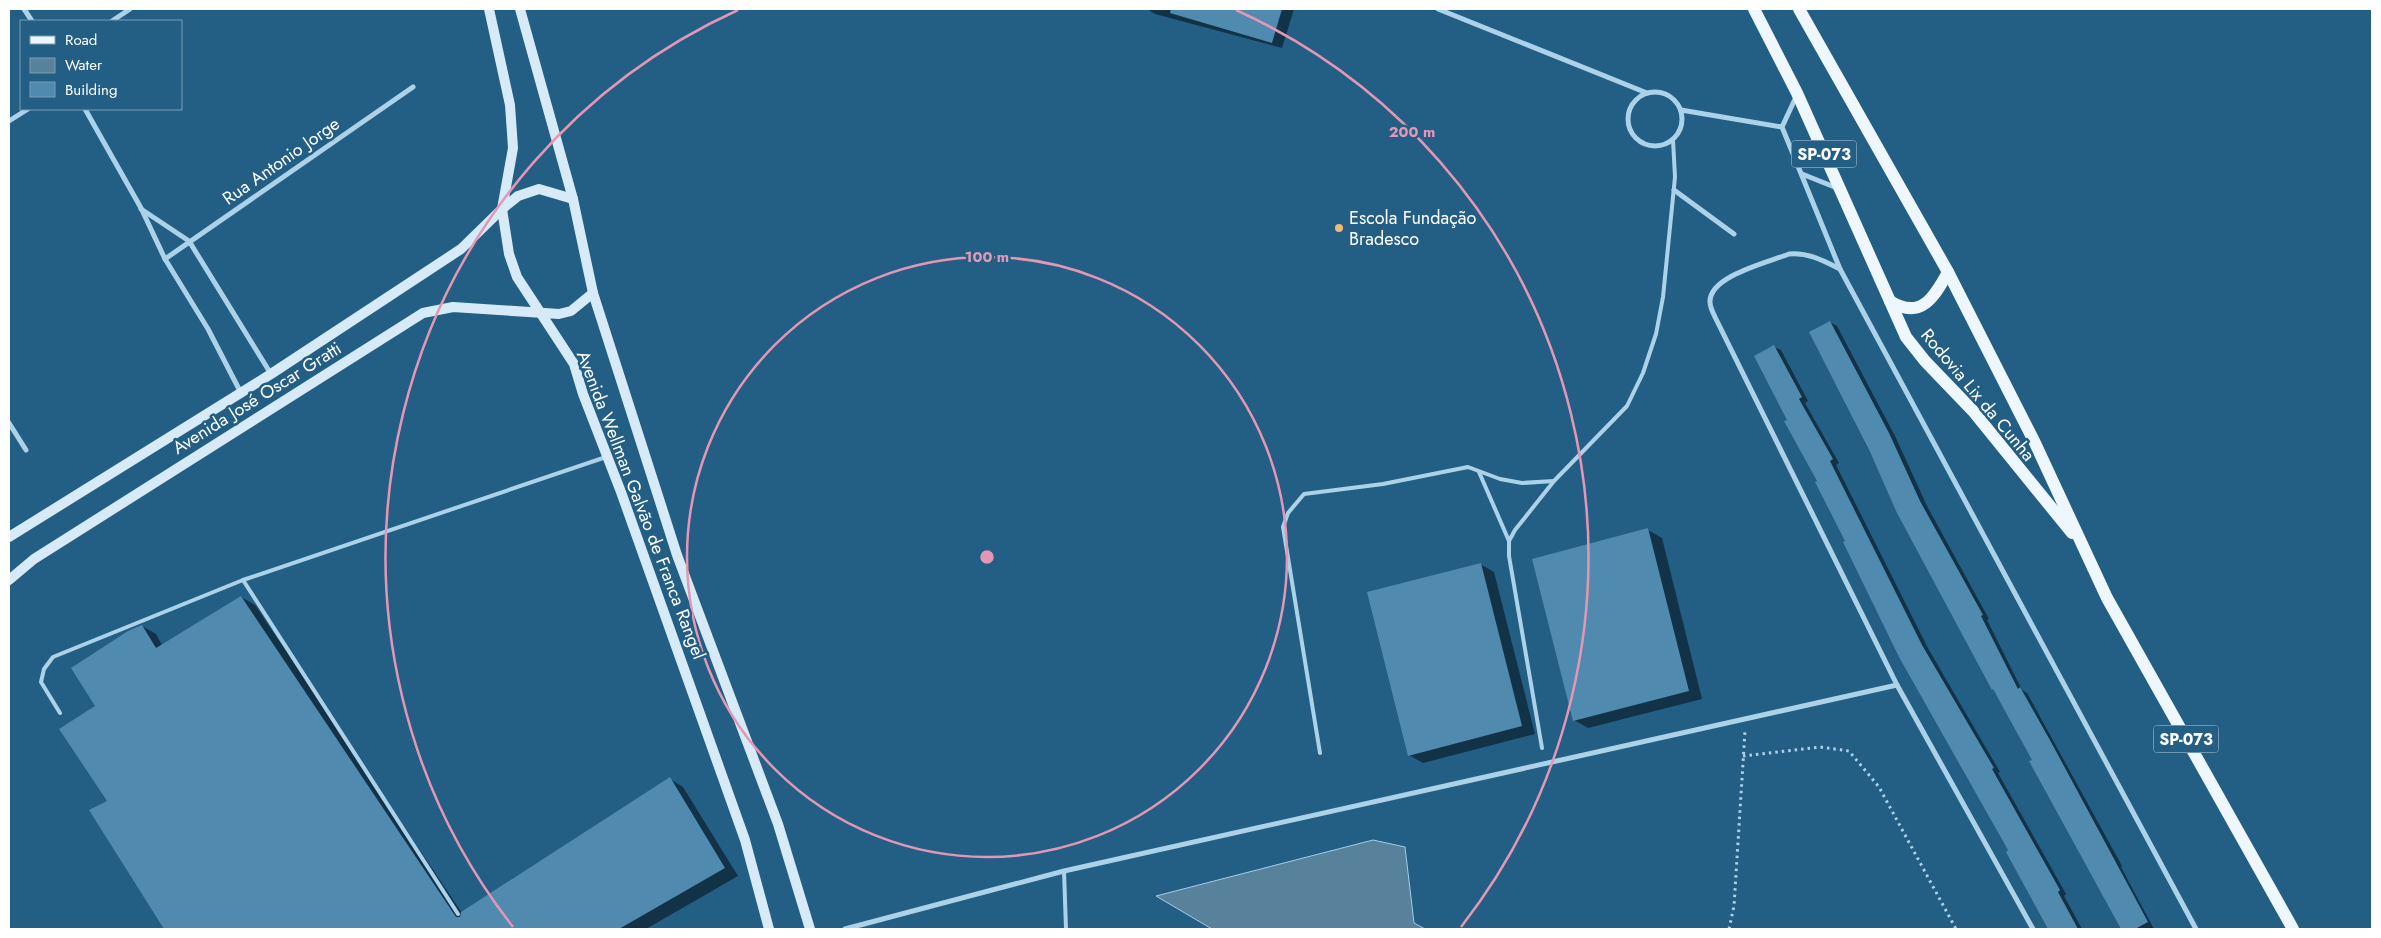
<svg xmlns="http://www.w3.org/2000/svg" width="2381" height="938" font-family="Jost,sans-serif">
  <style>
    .water { fill: #58829c; stroke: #a0cfea }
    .shadow { fill: #0007 }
    .building { fill: #508aaf }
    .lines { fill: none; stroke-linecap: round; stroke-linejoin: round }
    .path { stroke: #acd2e9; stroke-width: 3; stroke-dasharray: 2.5 4; stroke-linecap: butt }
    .lane { stroke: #acd2e9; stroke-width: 4 }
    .street { stroke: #acd2e9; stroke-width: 5 }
    .secondary { stroke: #d7eaf7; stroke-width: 10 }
    .primary { stroke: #eff7fe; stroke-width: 12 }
    .ring { fill: none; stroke: #e497b5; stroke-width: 2.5 }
    .poi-dot { fill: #f4b86f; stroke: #235e85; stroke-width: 2 }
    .labels { text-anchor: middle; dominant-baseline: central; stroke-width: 5; stroke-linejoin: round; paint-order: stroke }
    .shield { fill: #235e85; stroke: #bdcfda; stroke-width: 1 }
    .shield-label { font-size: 16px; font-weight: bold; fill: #fff }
    .street-label { font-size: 18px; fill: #fff; stroke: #235e85 }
    .poi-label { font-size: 18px; fill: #fff; stroke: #235e85; text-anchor: start }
    .centre { fill: #e497b5; stroke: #235e85; stroke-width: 2.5 }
    .ring-label { font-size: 15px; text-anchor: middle; font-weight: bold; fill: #e497b5; stroke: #235e85; stroke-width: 5; stroke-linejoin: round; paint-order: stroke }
  </style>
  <rect width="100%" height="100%" fill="#235e85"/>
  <path class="water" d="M1373,840l32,7 9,76 11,6h-213l-56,-33z"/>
  <g class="shadow">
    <path d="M1147,9h147l-12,39 -127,-34z"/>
    <path d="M1830,322l7,4 59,112 31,68 62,113 -2,1 35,70 5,3 95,173 -1,1 33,62h-32l-88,-169 -41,-71 -32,-63 -34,-58 -116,-235z"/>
    <path d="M1774,347l7,3 27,51 -3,2 34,60 -3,2 93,185 71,122 -2,1 68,121 -2,2 18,33h-33l-9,-16 -30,-62 -164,-310 -27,-60z"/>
    <path d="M1648,530l14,8 40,161 -114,29 -14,-8z"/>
    <path d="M1480,564l14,8 41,162 -112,29 -14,-8z"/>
    <path d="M241,597l14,8 207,308 208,-134 13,8 55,89 -92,53h-480l-75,-119 18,-9 -13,-95 46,-80 14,8 6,11z"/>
  </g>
  <g class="building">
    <path d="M1171,9h111l-10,34 -102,-30z"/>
    <path d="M1830,321l59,112 31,68 63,114 -2,1 37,73 2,-2 31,55 97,180 -13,7h-14l-92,-168 3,-1 -39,-71 -1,1 -95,-177 -27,-61 -61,-120z"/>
    <path d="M1774,345l28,52 -3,2 34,60 -3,2 92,184 72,123 -2,1 68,121 -2,2 20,37h-30l-42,-77 2,-2 -109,-193 -56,-115 2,-1 -30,-59 2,-1 -33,-60 3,-1 -33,-64z"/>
    <path d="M1648,528l41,163 -116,30 -41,-162z"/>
    <path d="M1481,563l41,163 -114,30 -41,-164z"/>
    <path d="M241,596l215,321h4l1,-5 209,-135 55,91 -106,61h-455l-75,-119 18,-9 -48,-72 36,-23 -24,-38 57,-37 14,-6 14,23z"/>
  </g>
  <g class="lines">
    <g class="path">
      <path d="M1743,756l77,-9 29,4 30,36 77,142"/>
      <path d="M1729,929l5,-23 11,-175"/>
    </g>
    <g class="lane">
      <path d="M1479,472l30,69"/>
      <path d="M243,580l215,334"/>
      <path d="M60,713l-19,-31 3,-13 9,-12 190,-77 363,-123"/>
      <path d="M1542,748l-33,-192v-15l6,-11 39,-49 73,-75 16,-33 13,-39 7,-37 12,-120 -2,-37"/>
      <path d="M1320,753l-37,-226 5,-14 16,-19 79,-10 85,-17 32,12 22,4 32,-2"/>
      <path d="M1064,871l2,58"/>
    </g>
    <g class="street">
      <path d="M24,9l8,12"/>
      <path d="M1438,9l209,84"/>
      <path d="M112,21l18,-12"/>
      <circle cx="1655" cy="119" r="27"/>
      <path d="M1796,97l-14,30 58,142"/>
      <path d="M85,109l56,99 24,51 43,70 33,64"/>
      <path d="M1681,110l101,17"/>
      <path d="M9,121l19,-12"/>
      <path d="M1802,174l35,14"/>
      <path d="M1674,190l60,44"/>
      <path d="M141,209l48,32 82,133"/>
      <path d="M165,259l248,-172"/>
      <path d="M9,423l17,27"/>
      <path d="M845,929l219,-58 833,-186"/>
      <path d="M2033,929l-136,-244 -182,-368c-2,-4 -5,-10 -5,-15 -1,-26 59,-40 79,-48 19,-2 35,7 51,15l356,660"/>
    </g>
    <g class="secondary">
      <path d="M489,9l21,96 3,43 -11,61 7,45 8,23 57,87 9,30 38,98 124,348 24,89"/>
      <path d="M520,9l53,190 20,94 84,262 101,269 32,105"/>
      <path d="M9,537l262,-163 190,-125 41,-40 16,-13 21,-7 34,10"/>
      <path d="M9,580l25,-21 389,-246 30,-6 106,7 12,-3 22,-18"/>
    </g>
    <g class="primary">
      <path d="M1754,9l43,84 109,244 19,24 48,50 99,122"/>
      <path d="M1799,9l149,263 87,171 72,155 186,331"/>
      <path d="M1890,301c31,20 45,-5 58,-29"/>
    </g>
  </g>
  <g class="ring">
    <circle cx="987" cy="557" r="300"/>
    <path d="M513 927A601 601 0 0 1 738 10M1236 10A601 601 0 0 1 1461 927"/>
  </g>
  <circle class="poi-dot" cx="1339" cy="228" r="5"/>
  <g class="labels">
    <g class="shield">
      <rect x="1791.5" y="140.5" width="65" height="27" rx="4"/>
      <rect x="2153.5" y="725.5" width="65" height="27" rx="4"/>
    </g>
    <g class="shield-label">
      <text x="1824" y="154">SP-073</text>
      <text x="2186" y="739">SP-073</text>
    </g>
    <g class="street-label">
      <text transform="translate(281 161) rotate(-35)">Rua Antonio Jorge</text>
      <text transform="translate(1978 395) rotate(50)">Rodovia Lix da Cunha</text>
      <text transform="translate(257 398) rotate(-32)">Avenida José Oscar Gratti</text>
      <text transform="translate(641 505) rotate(69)">Avenida Wellman Galvão de Franca Rangel</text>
    </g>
    <g class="poi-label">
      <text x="1349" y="218">Escola Fundação<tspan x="1349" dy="21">Bradesco</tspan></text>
    </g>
  </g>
  <circle cx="987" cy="557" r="8" class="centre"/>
  <g class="ring-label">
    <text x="1412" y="137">200 m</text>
    <text x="987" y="262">100 m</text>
  </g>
  <rect width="2381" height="938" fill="none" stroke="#ffffff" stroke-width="20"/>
  <rect x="20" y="20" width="162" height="90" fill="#235e85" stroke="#7b9eb6"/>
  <rect x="30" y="36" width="25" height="8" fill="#eff7fe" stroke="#7b9eb6"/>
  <text x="65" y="45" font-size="15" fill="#ffffff">Road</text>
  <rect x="30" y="58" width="25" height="15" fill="#58829c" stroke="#7b9eb6"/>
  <text x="65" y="70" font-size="15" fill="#ffffff">Water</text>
  <rect x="30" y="82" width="25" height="15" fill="#508aaf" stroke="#7b9eb6"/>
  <text x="65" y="95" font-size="15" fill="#ffffff">Building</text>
</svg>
